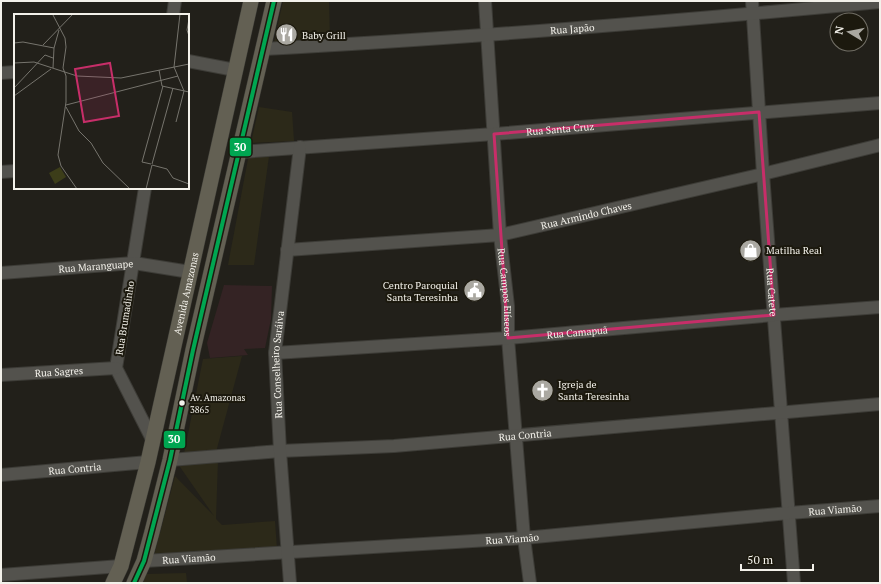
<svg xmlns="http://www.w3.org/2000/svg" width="881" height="584" font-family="'PT Serif',serif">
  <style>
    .built { fill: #2c2919 }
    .industrial { fill: #342324 }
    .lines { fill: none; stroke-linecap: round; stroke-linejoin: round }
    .minor-casing { stroke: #3d3c37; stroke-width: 14 }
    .major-casing { stroke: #3d3c37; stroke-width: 16 }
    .minor { stroke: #53524d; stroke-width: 12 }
    .major { stroke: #636053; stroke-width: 15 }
    .bus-1-casing { stroke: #1c190e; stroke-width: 7 }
    .bus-1 { stroke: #00a651; stroke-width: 4 }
    .marked { fill: none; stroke: #c72e69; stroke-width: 3; stroke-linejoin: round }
    .bus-dot { fill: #f3f1ea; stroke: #1c190e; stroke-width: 1.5 }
    .labels { text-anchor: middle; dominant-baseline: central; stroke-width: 4; stroke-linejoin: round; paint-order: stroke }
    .bus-label { font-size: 9px; fill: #f3f1ea; stroke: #1c190e; text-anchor: start }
    .street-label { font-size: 10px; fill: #f3f1ea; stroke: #1c190e }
    .poi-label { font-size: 10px; fill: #f3f1ea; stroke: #1c190e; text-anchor: start }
    .inset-road { fill: none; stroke: #76746d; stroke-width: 1 }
    .view { fill: #c72e69; fill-opacity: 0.15; stroke: #c72e69; stroke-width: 2 }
    .inset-edge { fill: none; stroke: #f3f1ea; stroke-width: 2 }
    .line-badge { stroke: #1c190e; stroke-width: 1.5 }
    .badge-label { font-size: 11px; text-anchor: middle; font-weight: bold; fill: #fff }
  </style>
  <rect width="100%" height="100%" fill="#22201a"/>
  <g class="built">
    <path d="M283,1h46l1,40 -56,2z"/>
    <path d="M259,107l33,5 2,29 -43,2z"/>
    <path d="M249,154l20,2 -15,109h-26z"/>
    <path d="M242,356l-26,96 -32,2 19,-95z"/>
    <path d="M218,460l-2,59 6,6 53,-4 2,28 -123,7 21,-80 39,40 -36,-52z"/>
    <path d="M186,573l1,10h-44l3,-9z"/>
  </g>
  <path class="industrial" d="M224,285l48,1 -1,33 -6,29 -21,1 4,6 -38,3 -3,-15z"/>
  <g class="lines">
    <defs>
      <g id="minor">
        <path id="s1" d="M485,1l15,234 8,71v32l16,200 6,45"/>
        <path id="s2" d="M752,1l11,173 31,409"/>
        <path d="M173,15l2,-14"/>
        <path id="s3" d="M264,49c205,-11 411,-28 616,-47"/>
        <path d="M188,61l47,9"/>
        <path d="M1,73l14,-1"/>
        <path id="s4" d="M240,152l254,-18 386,-31"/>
        <path d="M1,172l14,-1"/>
        <path d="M145,188l-29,180 37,73"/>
        <path id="s5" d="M287,250l213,-15 263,-61 117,-29"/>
        <path id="s6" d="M1,273l133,-10 56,9"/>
        <path id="s7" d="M275,353l233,-15 266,-23 106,-8"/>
        <path id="s8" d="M1,375l115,-7"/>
        <path id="s9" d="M170,460l110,-9 114,-5 486,-42"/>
        <path id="s10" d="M1,475l147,-13"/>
        <path id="s11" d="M144,561l380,-23 265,-25 91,-7"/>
        <path d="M1,575l120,-9"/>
        <path id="s12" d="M290,583l-10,-132 -5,-98 25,-206"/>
      </g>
      <g id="major">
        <path id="s13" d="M113,583l8,-17 27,-104 103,-461"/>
        <path d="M134,583l10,-22 8,-29 18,-72 23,-110 81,-349"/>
      </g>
    </defs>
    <use href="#minor" class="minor-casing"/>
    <use href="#major" class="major-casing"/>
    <use href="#minor" class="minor"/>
    <use href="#major" class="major"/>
    <defs>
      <path id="bus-1" d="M134,583l10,-22 26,-101 23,-110 81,-349"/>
    </defs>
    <use href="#bus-1" class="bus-1-casing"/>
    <use href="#bus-1" class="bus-1"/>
  </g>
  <path class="marked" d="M759,112l15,203 -266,23 -14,-204z"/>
  <defs>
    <symbol id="restaurant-disc" viewBox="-11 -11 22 22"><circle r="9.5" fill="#aaa8a1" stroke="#1c190e"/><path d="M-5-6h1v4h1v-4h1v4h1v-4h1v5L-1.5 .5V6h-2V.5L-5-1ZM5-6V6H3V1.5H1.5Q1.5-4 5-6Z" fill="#fff"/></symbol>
    <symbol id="shop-disc" viewBox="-11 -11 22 22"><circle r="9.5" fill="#aaa8a1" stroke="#1c190e"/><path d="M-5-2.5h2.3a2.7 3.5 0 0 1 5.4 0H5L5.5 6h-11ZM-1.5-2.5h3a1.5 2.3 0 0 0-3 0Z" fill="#fff"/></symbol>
    <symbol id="civic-disc" viewBox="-11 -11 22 22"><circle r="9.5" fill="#aaa8a1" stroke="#1c190e"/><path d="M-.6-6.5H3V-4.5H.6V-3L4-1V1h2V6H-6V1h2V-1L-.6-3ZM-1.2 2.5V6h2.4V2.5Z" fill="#fff"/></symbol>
    <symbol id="church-disc" viewBox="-11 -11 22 22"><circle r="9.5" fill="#aaa8a1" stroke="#1c190e"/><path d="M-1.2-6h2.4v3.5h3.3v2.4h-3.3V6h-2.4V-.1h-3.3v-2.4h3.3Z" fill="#fff"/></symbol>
  </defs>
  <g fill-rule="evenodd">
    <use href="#restaurant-disc" x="274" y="22" width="25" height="25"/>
    <use href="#shop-disc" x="738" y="238" width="25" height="25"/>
    <use href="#civic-disc" x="462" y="278" width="25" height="25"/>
    <use href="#church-disc" x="530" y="378" width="25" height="25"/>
  </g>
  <circle class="bus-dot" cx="182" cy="403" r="3.5"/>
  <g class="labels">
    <g class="bus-label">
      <text x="190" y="398">Av. Amazonas<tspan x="190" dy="12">3865</tspan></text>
    </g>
    <g class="street-label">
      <text stroke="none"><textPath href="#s3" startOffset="309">Rua Japão</textPath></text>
      <text stroke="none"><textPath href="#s4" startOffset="321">Rua Santa Cruz</textPath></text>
      <text stroke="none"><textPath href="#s5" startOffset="302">Rua Armindo Chaves</textPath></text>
      <text stroke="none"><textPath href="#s6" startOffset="95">Rua Maranguape</textPath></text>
      <text stroke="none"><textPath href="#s1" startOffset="292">Rua Campos Elíseos</textPath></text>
      <text stroke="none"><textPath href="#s2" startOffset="292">Rua Catete</textPath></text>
      <text stroke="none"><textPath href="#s13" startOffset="299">Avenida Amazonas</textPath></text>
      <text transform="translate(125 318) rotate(-81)">Rua Brumadinho</text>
      <text stroke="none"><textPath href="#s7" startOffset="303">Rua Camapuã</textPath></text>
      <text stroke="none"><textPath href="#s12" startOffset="219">Rua Conselheiro Saráiva</textPath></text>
      <text stroke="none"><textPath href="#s8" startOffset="58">Rua Sagres</textPath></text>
      <text stroke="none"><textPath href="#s9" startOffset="356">Rua Contria</textPath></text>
      <text stroke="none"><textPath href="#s10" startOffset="74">Rua Contria</textPath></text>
      <text stroke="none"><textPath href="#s11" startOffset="693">Rua Viamão</textPath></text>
      <text stroke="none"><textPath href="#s11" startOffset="369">Rua Viamão</textPath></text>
      <text stroke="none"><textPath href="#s11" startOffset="45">Rua Viamão</textPath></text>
    </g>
    <g class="poi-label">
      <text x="302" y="35">Baby Grill</text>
      <text x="766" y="250">Matilha Real</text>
      <text x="458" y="285" text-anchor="end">Centro Paroquial<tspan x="458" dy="12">Santa Teresinha</tspan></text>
      <text x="558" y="384">Igreja de<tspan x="558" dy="12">Santa Teresinha</tspan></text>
    </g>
  </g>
  <g transform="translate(14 14)">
    <rect width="175" height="175" fill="#22201a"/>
    <path d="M46,153l6,10 -11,7 -6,-11z" fill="#3c3d19"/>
    <path class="inset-road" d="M39,1l12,23 1,9 -3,21 3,8v26l-8,53 3,11 16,23M175,5l-2,11 2,6M0,29l9,-1 31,6M29,31l30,-31M40,34l5,-18M0,49l20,-1 43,14 44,2 68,-14M39,54l1,-20M145,56l3,16 27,6M0,74l31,-33 8,3M0,82l37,-27M52,91l112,-29M52,93l13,24 12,12 12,20 27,26M162,108l8,-31 -10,-24 6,-53M137,150l-9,-2 21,-76M138,150l21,-76M138,151l15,4 6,9 16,6M132,175l6,-24"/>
    <path class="view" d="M96,49l9,53 -35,6 -9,-53z"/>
    <rect width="175" height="175" class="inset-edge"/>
  </g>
  <g class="line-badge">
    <rect x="229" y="137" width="23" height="20" rx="4" fill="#00a651"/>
    <rect x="163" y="430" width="23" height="19" rx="4" fill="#00a651"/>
  </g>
  <g class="badge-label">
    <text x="240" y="151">30</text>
    <text x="174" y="443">30</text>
  </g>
  <rect width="881" height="584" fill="none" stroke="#f3f1ea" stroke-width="4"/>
  <g transform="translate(849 32) rotate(280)"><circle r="19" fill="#1c190e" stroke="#726f66"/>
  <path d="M0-3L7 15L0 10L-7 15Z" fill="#aaa8a1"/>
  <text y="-6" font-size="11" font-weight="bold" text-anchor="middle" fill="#f3f1ea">N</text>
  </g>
  <path d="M741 564v6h72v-6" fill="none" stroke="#f3f1ea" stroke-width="2"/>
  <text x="747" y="564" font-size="12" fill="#f3f1ea" stroke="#1c190e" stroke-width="3" paint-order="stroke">50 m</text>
</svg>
